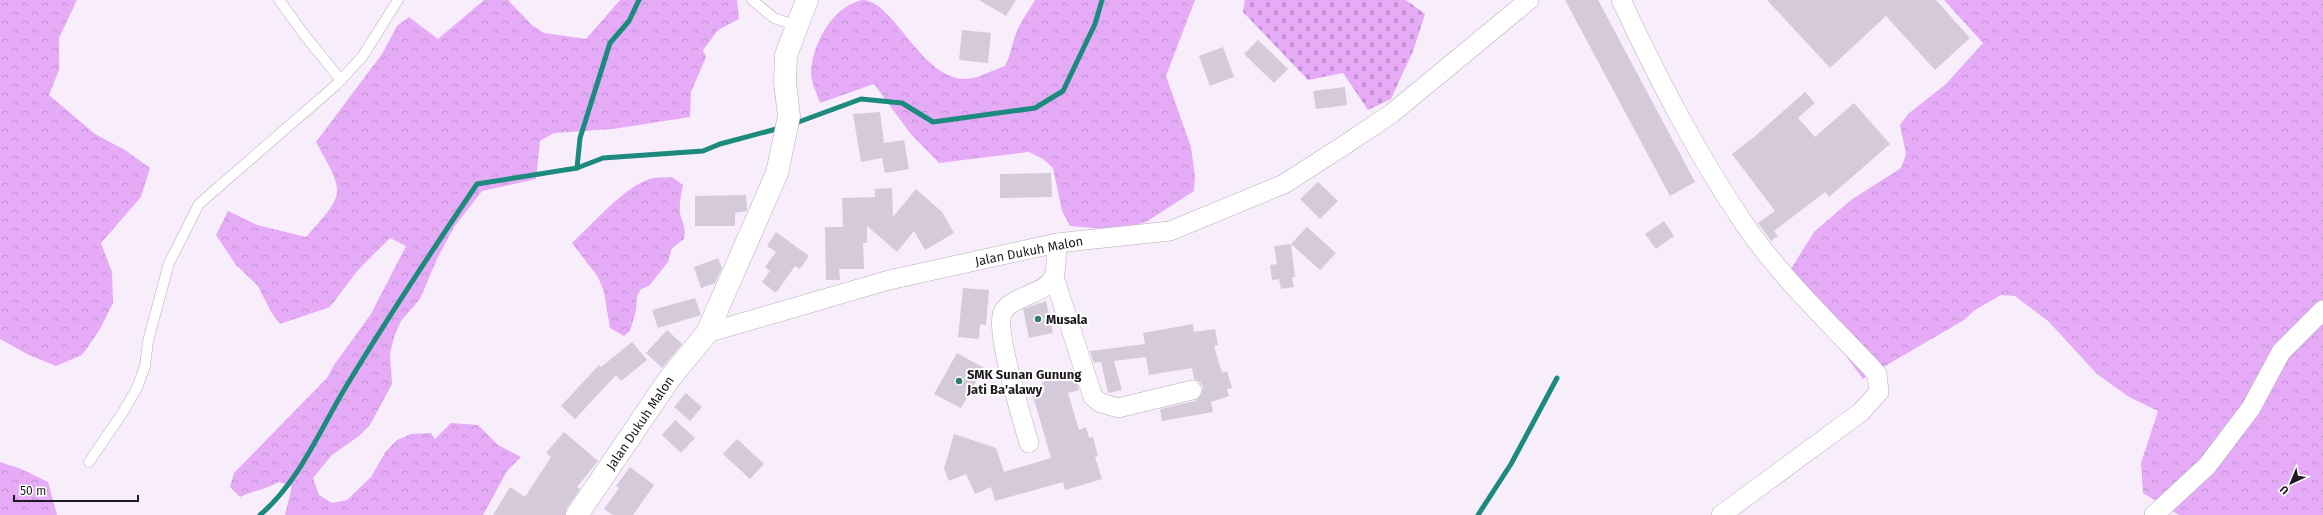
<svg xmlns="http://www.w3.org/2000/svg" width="2323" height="515" font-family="'Fira Sans',sans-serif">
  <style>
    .forest { fill: url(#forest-crowns) }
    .cemetery { fill: url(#cemetery-stones) }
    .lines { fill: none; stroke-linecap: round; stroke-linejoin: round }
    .stream { stroke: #1c8b7d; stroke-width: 5 }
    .building { fill: #d5cad9 }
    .service-casing { stroke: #b7acba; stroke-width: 11 }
    .minor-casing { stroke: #b7acba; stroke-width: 20 }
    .tertiary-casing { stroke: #b7acba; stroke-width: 23 }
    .service { stroke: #fff; stroke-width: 10 }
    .minor { stroke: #fff; stroke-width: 19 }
    .tertiary { stroke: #fff; stroke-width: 22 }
    .poi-dot { fill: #367a6e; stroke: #fff; stroke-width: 1.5 }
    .labels { text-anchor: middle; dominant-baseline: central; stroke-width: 4; stroke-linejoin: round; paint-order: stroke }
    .street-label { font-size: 13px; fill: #1e1a1f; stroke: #fff }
    .poi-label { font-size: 13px; font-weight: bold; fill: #1e1a1f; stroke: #fff; text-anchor: start }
  </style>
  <defs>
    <pattern id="forest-crowns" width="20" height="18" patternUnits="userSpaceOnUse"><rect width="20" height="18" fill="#e5abf7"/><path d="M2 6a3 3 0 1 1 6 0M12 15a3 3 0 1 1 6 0" fill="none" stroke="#c493d3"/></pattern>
    <pattern id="cemetery-stones" width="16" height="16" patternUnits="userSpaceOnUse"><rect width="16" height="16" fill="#e5abf7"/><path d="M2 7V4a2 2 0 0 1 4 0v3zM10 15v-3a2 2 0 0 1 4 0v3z" fill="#c493d3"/></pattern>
  </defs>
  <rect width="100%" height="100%" fill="#f8edfb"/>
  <g class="forest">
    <path d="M0,0h77l-18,38v32l-10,25 46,39 30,16 25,18 -9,29 -40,46 11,29 1,31 -14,28 -17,24 -26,11 -27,-11 -29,-16z"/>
    <path d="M484,0h24l24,25 12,8 42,6 34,-39h117l2,19 -21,11 -15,20 3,7 -15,35 -1,25 -77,12 -59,4 -14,8 -4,38 -54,12 -28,36 -17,32 -17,40 -19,22 -7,16 -4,17 2,30 -22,41 -11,11 -27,19 -19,23 6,17 13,8 15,-3 24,-23 15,-26 11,-11 14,-6 20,-1 4,6 16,-16 27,2 20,20 23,12 -14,14 -24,44h-198l7,-29 -13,-4c-13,7 -26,9 -39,15l-10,-10 4,-14 93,-95 7,-13 37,-51 35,-68 -16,-8 -32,32 -28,37 -50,17 -9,-12 -13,-26 -22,-21 -20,-30 12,-24 29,14 49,12c40,-45 39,-42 10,-95l66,-88 15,-28 12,-9 29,22z"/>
    <path d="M862,0c32,0 58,78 103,79 12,0 28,-9 40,-13 5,-10 6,-17 9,-27 4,-14 14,-27 21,-39h160l-29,76 25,71 4,30 -1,14 -48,31 -30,8 -46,-4 -8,-15 -9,-43 -10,-9 -14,-7 -90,11 -29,-30 -36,-49 -54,19c-3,-9 -9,-21 -9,-30 1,-29 21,-66 51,-73z"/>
    <path d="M1944,0h379v515h-144l-36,-22 -2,-30 17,-52 -29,-14 -32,-23 -49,-53 -33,-25 -14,-1 -26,15 -11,10 -101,59 -48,-65 -26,-42 25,-40 37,-32 50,-32 5,-14 -6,-29 8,-11 38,-30 37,-41z"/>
    <path d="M672,177l11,8c-2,10 -5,23 -2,32 3,9 5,12 3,22l-12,9 -4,14 -19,24 -8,3 -4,7 -1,15 -6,20 -6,5 -14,-8 -6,-36 -6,-15 -26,-34c21,-19 53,-58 81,-65 6,-1 13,0 19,-1z"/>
    <path d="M0,462l19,6 29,14 9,33h-57z"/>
  </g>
  <path class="cemetery" d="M1245,0h161l19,14 -12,37 -22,48 -23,11 -25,-37 -35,7 -65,-68z"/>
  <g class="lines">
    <g class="stream">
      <path d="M793,124l68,-25 41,4 31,19 102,-14 28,-17 32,-67 7,-24"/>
      <path d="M577,168l3,-30 30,-95 19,-22 10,-21"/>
      <path d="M260,515c38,-32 59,-83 84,-125 42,-70 87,-138 133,-206l100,-16 26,-10 100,-7 17,-7 60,-16"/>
      <path d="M1478,515l33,-51 46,-86"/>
    </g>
  </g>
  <g class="building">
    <path d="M979,0h37l-10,16z"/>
    <path d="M1565,0h33l97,182 -25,14z"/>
    <path d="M1767,0h169l34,38 -35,32 -49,-54 -56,52z"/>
    <path d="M962,30l29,3 -3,30 -29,-3z"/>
    <path d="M1258,40l30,29 -14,14 -30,-29z"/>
    <path d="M1223,47l11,30 -24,9 -11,-30z"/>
    <path d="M1345,87l2,18 -31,4 -3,-18z"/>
    <path d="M1805,92l10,11 -17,15 17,19 39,-34 36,41 -61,53 -4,-5 -51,39 4,5 -7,5 -13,-18 17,-12 -43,-57 22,-17z"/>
    <path d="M880,112l4,31 20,-3 5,29 -24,4 -3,-15 -21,4 -8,-48z"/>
    <path d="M1051,173l1,24 -52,1v-24z"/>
    <path d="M1318,182l20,19 -18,18 -20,-20z"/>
    <path d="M892,188l1,29 23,-28 26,23 12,21 -29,17 -11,-19 -17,21 -30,-26v17h-4l1,26h-25l1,11h-14l-1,-53h18l-1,-29 33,-1v-8z"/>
    <path d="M746,195l1,16 -12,2v13h-40v-30z"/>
    <path d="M1664,221l10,15 -18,13 -11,-15z"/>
    <path d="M1307,227l29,26 -16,17 -29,-26z"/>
    <path d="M776,232l33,24 -9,13 -5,-3 -19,27 -14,-11 8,-11 -5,-4 11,-15 -9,-6z"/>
    <path d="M1291,244l4,33h-3l2,10 -13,2 -2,-10 -7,1 -2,-15 7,-1 -3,-18z"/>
    <path d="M718,258l4,10 -7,15 -14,5 -7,-21z"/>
    <path d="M963,288l26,2 -3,35 -6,-1 -1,15 -21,-2z"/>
    <path d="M695,298l6,17 -43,13 -6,-18z"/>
    <path d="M1046,301l7,32 -24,5 -6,-29z"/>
    <path d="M1193,324l1,8 21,-3 3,16 -4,1 8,27 5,-2 5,17 -5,1 2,7 -18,6 2,10 -51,9 -2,-12 35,-8 7,-8 1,-6 -3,-5 -6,-3 -2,-11 -43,7 -3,-18 -32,4 8,29 -14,3 -7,-31 -7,1 -4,-12 55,-7 -2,-11z"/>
    <path d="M667,330l15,14 -20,24 -16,-15z"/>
    <path d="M632,342l15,18 -26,21 -5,-6 -41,44 -14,-13 38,-41 2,2z"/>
    <path d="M957,353l27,15 -23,40 -27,-14z"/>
    <path d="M1063,376l2,5 10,-4 4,13 -11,3 11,37 7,-3 3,11 4,-1 5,19 -3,1 7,22 -37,11 -2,-8 -68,19 -4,-14 -16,7 -9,-20 -17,7 -5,-12 10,-35 42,14 8,24 47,-14 -18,-62 12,-4 -3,-10z"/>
    <path d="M686,393l16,14 -12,14 -16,-14z"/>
    <path d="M675,420l20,18 -14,15 -19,-18z"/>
    <path d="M564,432l34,29 -21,26 3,2 -13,19 -2,7h-72l17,-28 15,10 26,-40 -5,-4z"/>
    <path d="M737,439l27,25 -14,15 -27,-25z"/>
    <path d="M630,467l24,18 -21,30h-20l-9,-6 15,-21 -3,-2z"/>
  </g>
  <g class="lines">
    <defs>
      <g id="service">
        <path d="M279,0l27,37 35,43"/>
        <path d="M752,0l22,18 23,8"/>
        <path d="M89,462l34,-50 14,-24 8,-22 3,-25 21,-78 30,-59 137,-119 26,-28 36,-57"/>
      </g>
      <g id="minor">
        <path d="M1621,0c37,78 74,151 122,222 37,55 89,103 134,152l2,18 -18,20 -140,103"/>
        <path d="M1054,277l39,120 8,6 17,5 74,-18"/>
        <path d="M707,333l182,-53 168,-37 113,-12 114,-47 56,-36 51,-34 138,-114"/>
        <path d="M1029,443c-6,-21 -35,-114 -26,-131 9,-17 45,-18 51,-36 3,-9 2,-23 3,-33"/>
        <path d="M2154,515l53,-49 44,-58 30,-56 42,-42"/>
      </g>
      <path id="tertiary" d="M577,515l93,-137 37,-45 70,-160 12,-57 -4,-33 1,-28 21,-55"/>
    </defs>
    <use href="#service" class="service-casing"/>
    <use href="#minor" class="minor-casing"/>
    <use href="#tertiary" class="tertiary-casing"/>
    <use href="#service" class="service"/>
    <use href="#minor" class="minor"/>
    <use href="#tertiary" class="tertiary"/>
  </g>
  <g class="poi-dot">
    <circle cx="1038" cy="319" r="4"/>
    <circle cx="959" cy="381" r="4"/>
  </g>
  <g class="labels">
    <g class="street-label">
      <text transform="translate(1029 251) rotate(-11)">Jalan Dukuh Malon</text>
      <text transform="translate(640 423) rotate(-56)">Jalan Dukuh Malon</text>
    </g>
    <g class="poi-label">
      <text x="1046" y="319">Musala</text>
      <text x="967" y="374">SMK Sunan Gunung<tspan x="967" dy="15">Jati Ba'alawy</tspan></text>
    </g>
  </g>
  <g transform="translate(2291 483) rotate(224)" stroke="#ffffff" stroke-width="3" paint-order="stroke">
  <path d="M0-3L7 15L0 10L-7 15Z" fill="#1e1a1f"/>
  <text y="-6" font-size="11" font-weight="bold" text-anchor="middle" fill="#1e1a1f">U</text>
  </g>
  <path d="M14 495v6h124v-6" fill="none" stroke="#1e1a1f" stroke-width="2"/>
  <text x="20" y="495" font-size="12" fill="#1e1a1f" stroke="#ffffff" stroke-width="3" paint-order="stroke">50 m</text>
</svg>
